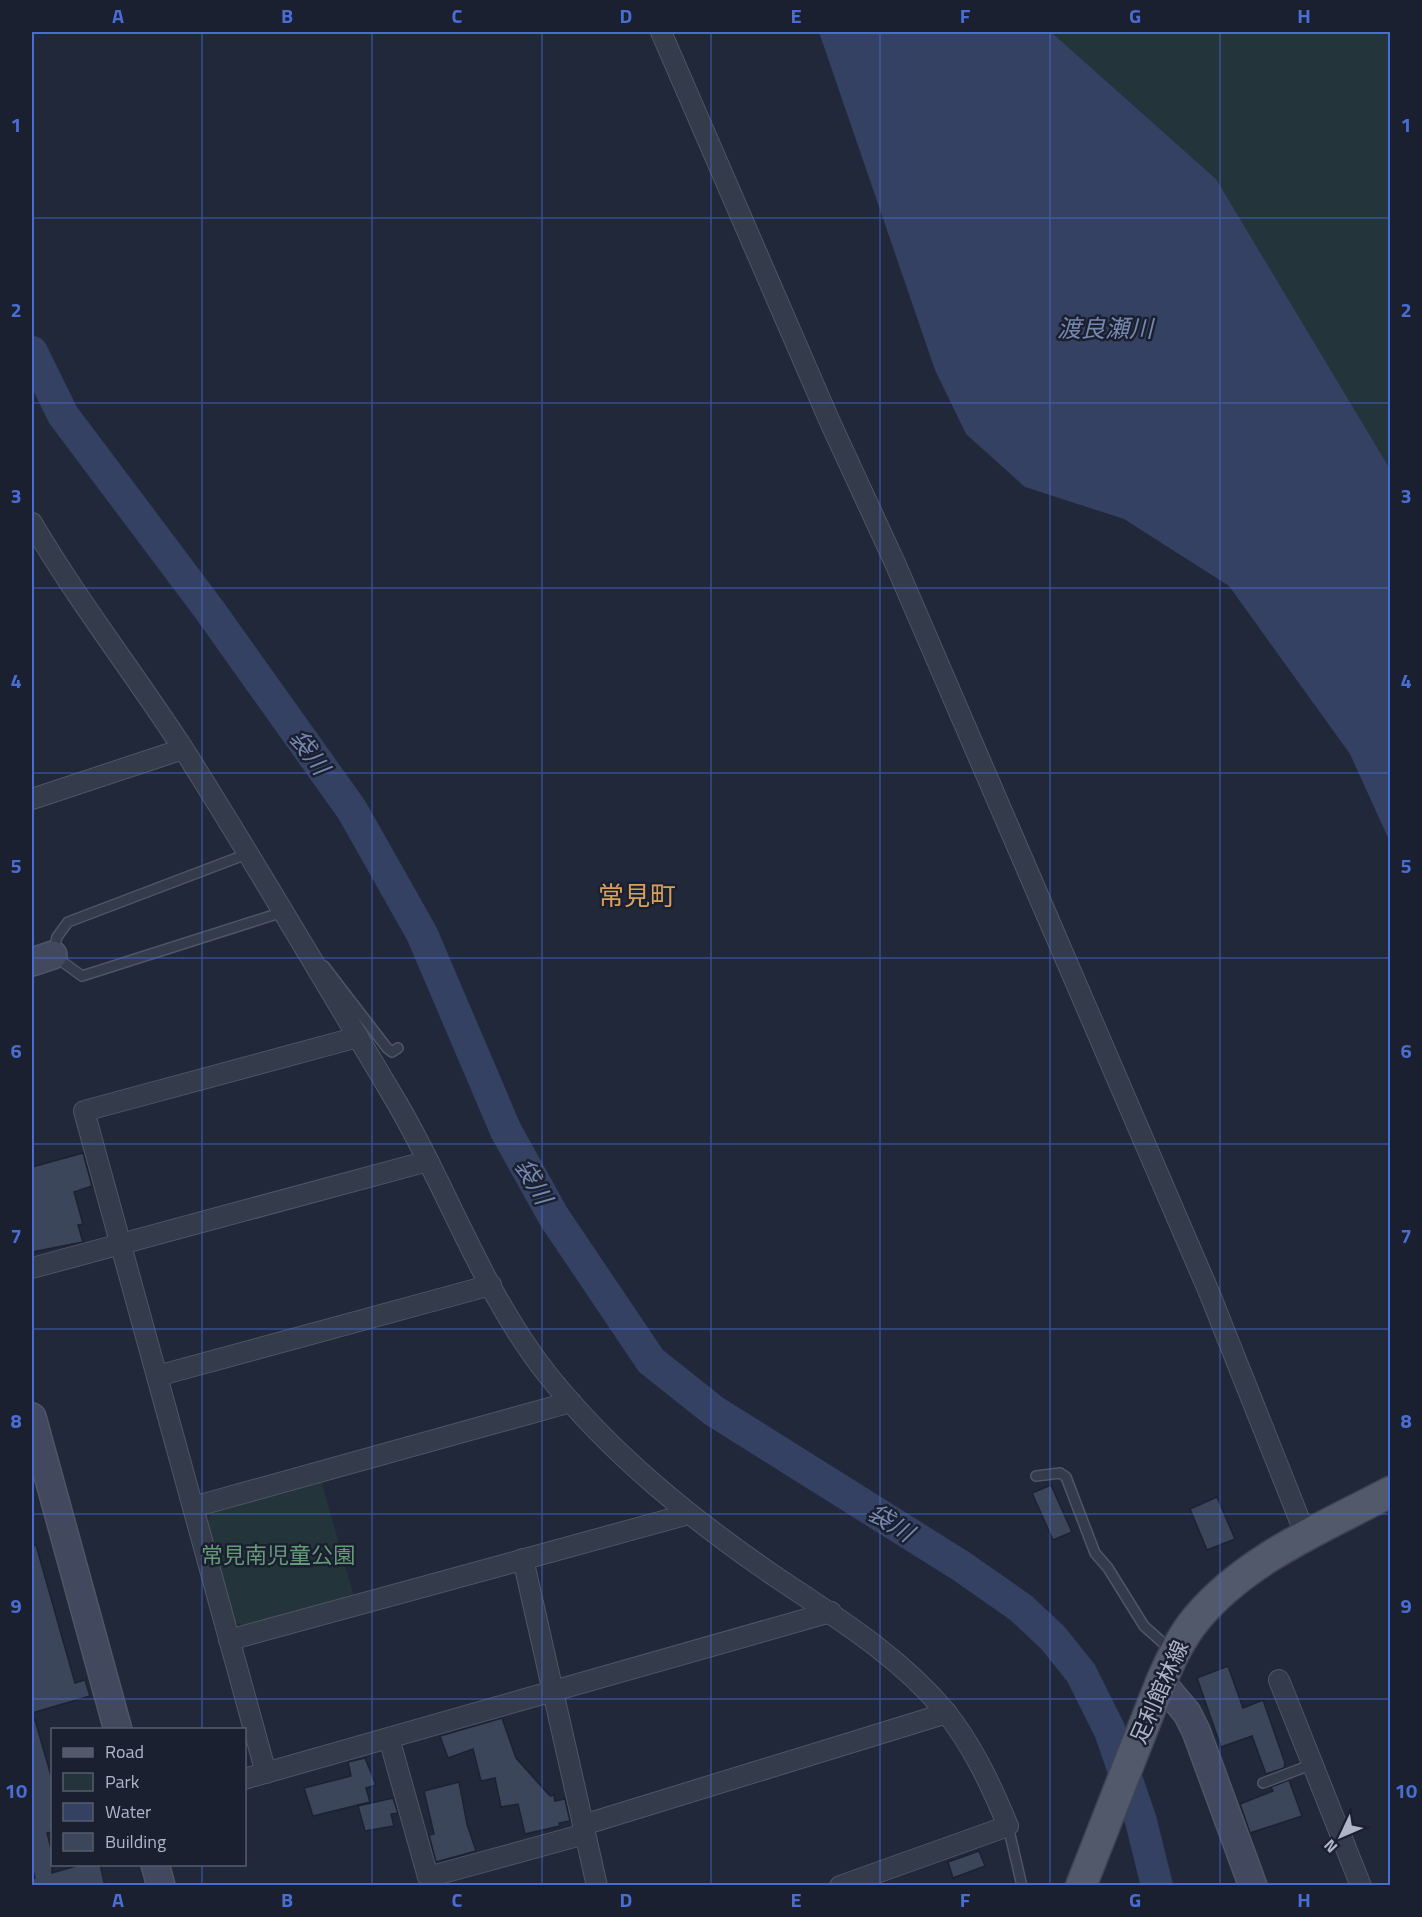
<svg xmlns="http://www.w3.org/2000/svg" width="1422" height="1917" font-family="'Titillium Web','Noto Sans JP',sans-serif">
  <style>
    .green { fill: #23353b }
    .water { fill: #344162 }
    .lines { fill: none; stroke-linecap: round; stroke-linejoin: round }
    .river { stroke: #344162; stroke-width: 32 }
    .building { fill: #3c465b; stroke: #1c2231; stroke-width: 1.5 }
    .lane-casing { stroke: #4f5565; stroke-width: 12 }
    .street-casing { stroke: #4f5565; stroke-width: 22 }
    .secondary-casing { stroke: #4f5565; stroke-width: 30 }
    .primary-casing { stroke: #3e4454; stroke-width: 33 }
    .lane { stroke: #343b4b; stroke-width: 9 }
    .street { stroke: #343b4b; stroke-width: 20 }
    .secondary { stroke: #42495e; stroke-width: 27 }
    .primary { stroke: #52596b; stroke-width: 30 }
    .grid { fill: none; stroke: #496dd3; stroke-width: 1.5; stroke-opacity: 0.55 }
    .labels { text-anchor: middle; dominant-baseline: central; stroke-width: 5; stroke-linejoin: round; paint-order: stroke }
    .park-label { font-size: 22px; fill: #659978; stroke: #1a202f }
    .street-label { font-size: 22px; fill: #afb5c7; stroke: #1a202f }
    .water-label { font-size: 24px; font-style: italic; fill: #7687b0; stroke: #1a202f }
    .quarter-label { font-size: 26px; fill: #d7a15a; stroke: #1a202f }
    .neatline { fill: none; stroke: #496dd3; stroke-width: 2 }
    .grid-label { font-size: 20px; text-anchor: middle; font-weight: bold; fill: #496dd3 }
  </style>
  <rect width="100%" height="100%" fill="#21283a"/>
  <g class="green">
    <path d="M1051,32h339v437l-174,-290z"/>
    <path d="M321,1480l33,117 -109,30 -14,-7 -26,-92 8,-18z"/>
  </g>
  <path class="water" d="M819,32h232l165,147 174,290v373l-40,-88 -121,-168 -105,-67 -99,-32 -59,-53 -31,-64z"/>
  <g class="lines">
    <path class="river" d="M32,352l31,63 145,193 144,202 70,124 84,197 48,86 97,144 63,50 247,155 60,42 32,30 28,35 29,58 31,90 16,65"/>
  </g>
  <g class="building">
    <path d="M83,1153l9,33 -18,6 9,32 -5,1 5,17 -51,10v-85z"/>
    <path d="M1051,1485l21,47 -19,8 -21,-47z"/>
    <path d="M1217,1497l18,42 -28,11 -17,-41z"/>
    <path d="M36,1545l39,138 10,-3 5,16 -58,17v-167z"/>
    <path d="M1228,1666l15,42 20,-8 22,63 -1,5 -18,6 -14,-38 -31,11 -24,-69z"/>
    <path d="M502,1718l14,40 34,38 4,-1 1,6 10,-2 5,22 -11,2 1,3 -35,8 -7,-30 -17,3 -6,-29 -14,3 -8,-32 -25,9 -8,-22z"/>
    <path d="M35,1720l17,59v53l-5,1 5,19v21l31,-9h17l5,22h-73v-7l3,-1 -3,-11v-146z"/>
    <path d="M365,1758l11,27 -10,3 4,14 -57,14 -9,-28 47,-12 -3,-14z"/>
    <path d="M1289,1780l13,36 -52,17 -10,-29 33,-13 -2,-4z"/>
    <path d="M459,1782l8,42 9,27 -40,11 -7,-27 5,-1 -10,-43z"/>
    <path d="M393,1798l5,15 -7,1 3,12 -29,5 -7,-25z"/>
    <path d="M979,1851l6,15 -32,12 -5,-16z"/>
  </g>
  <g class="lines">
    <defs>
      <g id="lane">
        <path d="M247,854l-179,68 -11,15 -4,18 29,21 201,-64"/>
        <path d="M324,966l63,82 5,4 6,-4"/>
        <path d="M1036,1476l24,-3 6,4 29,76 13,15 36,58 28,25"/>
        <path d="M1263,1783l50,-19"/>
        <path d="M1008,1826l14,60"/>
      </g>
      <g id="street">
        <path d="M661,32l169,390 65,141 314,729 97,244"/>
        <path d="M32,523c46,78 102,150 152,227 71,112 138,227 206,341 56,92 90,198 157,283 64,80 144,145 229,203 58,39 122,78 168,133 28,34 47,75 64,116l-168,60"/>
        <path d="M32,799l151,-50"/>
        <path d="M32,1268l396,-107"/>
        <path d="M157,1376l334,-91"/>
        <path d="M193,1507l378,-105"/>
        <path d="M523,1559l74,327"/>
        <path d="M229,1640l460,-126"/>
        <path d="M1279,1680l82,206"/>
        <path d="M389,1738l39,139 157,-43"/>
        <path d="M266,1773l-182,-662 274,-74"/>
        <path d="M244,1779l587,-167"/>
        <path d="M583,1825l364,-112"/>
      </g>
      <g id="secondary">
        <path d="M32,962l21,-7"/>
        <path d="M32,1417l86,313"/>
        <path d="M1161,1682l26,31 9,18 57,155"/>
        <path d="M155,1864l6,22"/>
      </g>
      <path id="primary" d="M1081,1886l80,-204c10,-23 20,-45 36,-64 49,-59 127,-91 193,-126"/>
    </defs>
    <use href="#lane" class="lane-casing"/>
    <use href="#street" class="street-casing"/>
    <use href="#secondary" class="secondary-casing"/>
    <use href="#primary" class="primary-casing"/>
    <use href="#lane" class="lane"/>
    <use href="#street" class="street"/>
    <use href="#secondary" class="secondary"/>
    <use href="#primary" class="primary"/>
  </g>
  <path class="grid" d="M202,32v1698M372,32v1854M542,32v1854M711,32v1854M880,32v1854M1050,32v1854M1220,32v1854M32,218h1358M32,403h1358M32,588h1358M32,773h1358M32,958h1358M32,1144h1358M32,1329h1358M32,1514h1358M32,1699h1358M202,1864v22"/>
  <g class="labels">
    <g class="park-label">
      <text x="278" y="1555">常見南児童公園</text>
    </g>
    <g class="street-label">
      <text transform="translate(1159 1692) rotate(-66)">足利館林線</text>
    </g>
    <g class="water-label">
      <text x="1105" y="328">渡良瀬川</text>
      <text transform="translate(310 752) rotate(54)">袋川</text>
      <text transform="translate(534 1181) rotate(60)">袋川</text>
      <text transform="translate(891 1522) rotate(32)">袋川</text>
    </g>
    <g class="quarter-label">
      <text x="637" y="895">常見町</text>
    </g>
  </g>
  <rect width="1422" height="1917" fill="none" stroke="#1a202f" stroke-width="66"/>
  <rect x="51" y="1728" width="195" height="138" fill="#1a202f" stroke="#565c6c" stroke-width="1.5"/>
  <rect x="63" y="1748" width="30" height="9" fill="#52596b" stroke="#565c6c" stroke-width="1.5"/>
  <text x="105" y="1758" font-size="18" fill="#afb5c7">Road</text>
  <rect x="63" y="1773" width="30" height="18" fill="#23353b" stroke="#565c6c" stroke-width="1.5"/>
  <text x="105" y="1788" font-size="18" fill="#afb5c7">Park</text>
  <rect x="63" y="1803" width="30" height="18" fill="#344162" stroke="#565c6c" stroke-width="1.5"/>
  <text x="105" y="1818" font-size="18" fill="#afb5c7">Water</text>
  <rect x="63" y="1833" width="30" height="18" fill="#3c465b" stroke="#565c6c" stroke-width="1.5"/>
  <text x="105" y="1848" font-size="18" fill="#afb5c7">Building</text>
  <g transform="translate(1341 1836) rotate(226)" stroke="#1a202f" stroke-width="4.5" paint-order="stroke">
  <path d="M0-4.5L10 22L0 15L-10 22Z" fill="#afb5c7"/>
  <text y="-9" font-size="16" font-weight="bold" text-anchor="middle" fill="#afb5c7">N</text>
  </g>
  <rect x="33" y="33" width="1356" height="1851" class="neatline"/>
  <g class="grid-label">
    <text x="118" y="23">A</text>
    <text x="287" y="23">B</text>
    <text x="457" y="23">C</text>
    <text x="626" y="23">D</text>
    <text x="796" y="23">E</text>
    <text x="965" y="23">F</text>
    <text x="1135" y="23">G</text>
    <text x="1304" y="23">H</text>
    <text x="16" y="132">1</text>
    <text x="1406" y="132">1</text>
    <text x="16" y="317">2</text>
    <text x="1406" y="317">2</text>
    <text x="16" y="503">3</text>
    <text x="1406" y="503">3</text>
    <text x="16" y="688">4</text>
    <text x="1406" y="688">4</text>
    <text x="16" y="873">5</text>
    <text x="1406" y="873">5</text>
    <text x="16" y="1058">6</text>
    <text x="1406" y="1058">6</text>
    <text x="16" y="1243">7</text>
    <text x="1406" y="1243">7</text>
    <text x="16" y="1428">8</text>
    <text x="1406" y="1428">8</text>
    <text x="16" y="1613">9</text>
    <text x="1406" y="1613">9</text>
    <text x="16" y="1798">10</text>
    <text x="1406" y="1798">10</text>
    <text x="118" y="1907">A</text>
    <text x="287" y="1907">B</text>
    <text x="457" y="1907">C</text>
    <text x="626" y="1907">D</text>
    <text x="796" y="1907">E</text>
    <text x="965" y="1907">F</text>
    <text x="1135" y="1907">G</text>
    <text x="1304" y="1907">H</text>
  </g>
</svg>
